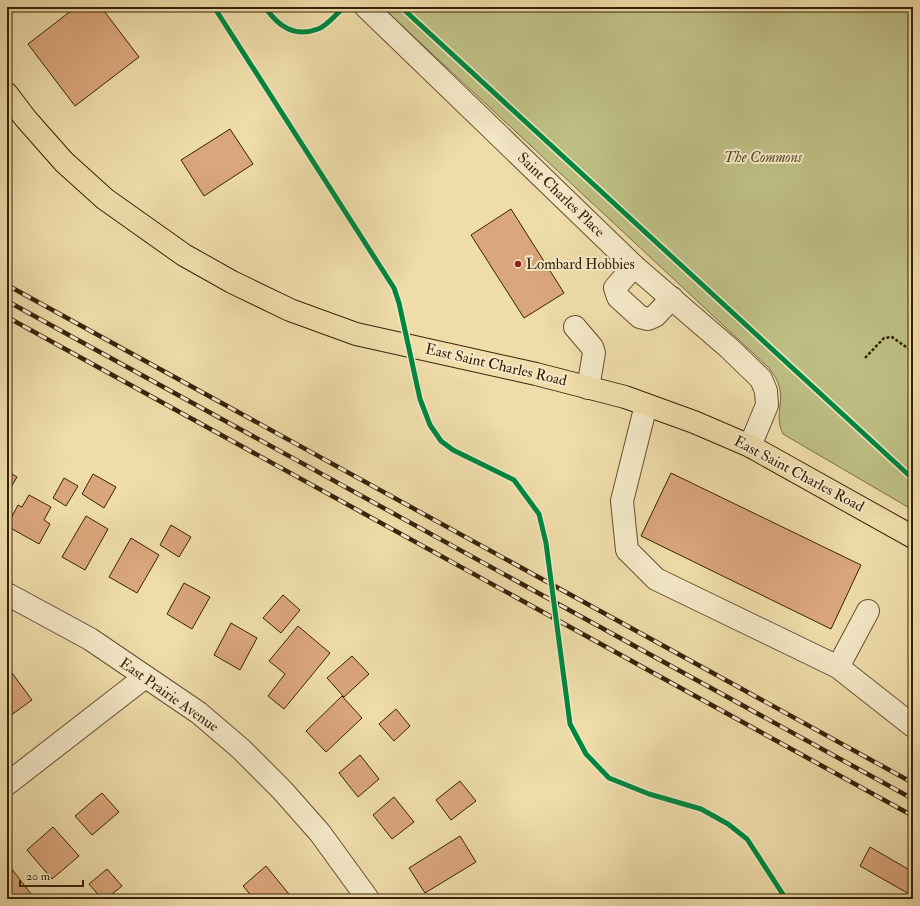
<svg xmlns="http://www.w3.org/2000/svg" width="920" height="906" font-family="'IM FELL Double Pica',serif">
  <style>
    .green { fill: #bebf84; stroke: #7b7046 }
    .building { fill: #daa67b; stroke: #382207 }
    .lines { fill: none; stroke-linecap: round; stroke-linejoin: round }
    .minor-casing { stroke: #665030; stroke-width: 24 }
    .major-casing { stroke: #382207; stroke-width: 24 }
    .path { stroke: #382207; stroke-width: 2.5; stroke-dasharray: 3 2; stroke-linecap: butt }
    .minor { stroke: #f4e8c7; stroke-width: 22 }
    .major { stroke: #eedca9; stroke-width: 22 }
    .rail-casing { stroke: #382207; stroke-width: 4.5 }
    .rail { stroke: #f4e8c7; stroke-width: 3; stroke-dasharray: 9; stroke-linecap: butt }
    .cycleway-casing { stroke: #f4e8c7; stroke-width: 8 }
    .cycleway { stroke: #00873e; stroke-width: 5 }
    .poi-dot { fill: #8f2418; stroke: #f4e8c7; stroke-width: 1.5 }
    .labels { text-anchor: middle; dominant-baseline: central; stroke-width: 4; stroke-linejoin: round; paint-order: stroke }
    .park-label { font-size: 15px; font-style: italic; fill: #5a4926; stroke: #f4e8c7 }
    .street-label { font-size: 15px; fill: #382207; stroke: #f4e8c7 }
    .poi-label { font-size: 15px; fill: #382207; stroke: #f4e8c7; text-anchor: start }
  </style>
  <rect width="100%" height="100%" fill="#eedca9"/>
  <filter id="stains"><feTurbulence type="fractalNoise" baseFrequency=".005" numOctaves="4"/><feColorMatrix values="0 0 0 0 .2 0 0 0 0 .09 0 0 0 0 .02 0 0 0 .5 -.17"/></filter>
  <radialGradient id="worn" r=".72"><stop offset=".6" stop-color="#630" stop-opacity="0"/><stop offset="1" stop-color="#630" stop-opacity=".3"/></radialGradient>
  <path class="green" d="M382,7h531v503l-130,-76c-12,-25 10,-38 -15,-67z"/>
  <g class="building">
    <path d="M76,7h25l38,50 -64,49 -47,-62z"/>
    <path d="M230,129l23,35 -49,32 -23,-36z"/>
    <path d="M511,209l53,84 -40,25 -53,-83z"/>
    <path d="M7,471l10,6 -10,17z"/>
    <path d="M671,473l190,92 -30,64 -190,-93z"/>
    <path d="M93,474l23,13 -12,21 -22,-14z"/>
    <path d="M64,478l14,8 -12,20 -13,-8z"/>
    <path d="M29,495l22,12 -7,13 6,4 -11,20 -32,-18 11,-21 4,2z"/>
    <path d="M86,516l22,13 -23,41 -23,-13z"/>
    <path d="M171,525l20,12 -12,20 -19,-12z"/>
    <path d="M131,538l28,17 -22,38 -28,-16z"/>
    <path d="M184,583l26,14 -18,32 -25,-15z"/>
    <path d="M283,595l17,15 -19,23 -18,-15z"/>
    <path d="M231,623l26,15 -17,32 -26,-15z"/>
    <path d="M298,626l32,27 -46,56 -16,-13 17,-22 -16,-13z"/>
    <path d="M352,656l17,18 -25,23 -17,-19z"/>
    <path d="M12,673l20,27 -25,18v-41z"/>
    <path d="M342,696l20,22 -36,34 -20,-21z"/>
    <path d="M396,709l14,17 -16,15 -15,-17z"/>
    <path d="M360,755l19,24 -21,18 -19,-24z"/>
    <path d="M460,781l16,20 -25,19 -15,-20z"/>
    <path d="M102,793l17,19 -27,23 -17,-19z"/>
    <path d="M394,797l20,25 -22,17 -19,-24z"/>
    <path d="M53,827l26,29 -27,23 -25,-29z"/>
    <path d="M460,836l16,26 -51,31 -16,-25z"/>
    <path d="M870,847l43,25v20l-2,3 -51,-29z"/>
    <path d="M7,863l28,36h-28z"/>
    <path d="M266,866l27,33h-39l-11,-13z"/>
    <path d="M107,869l15,17 -16,13h-4l-13,-15z"/>
  </g>
  <g class="lines">
    <defs>
      <g id="minor">
        <path d="M366,7l268,259 95,82 32,31 5,12 1,14 -17,41"/>
        <path d="M634,266l-19,22 3,9 22,20 8,2 7,-3 17,-18"/>
        <path d="M575,327l17,20 2,6 -6,35"/>
        <path d="M646,405l-24,96 5,49 29,29 182,88 30,-56"/>
        <path d="M7,594l83,45 109,74 42,36 41,41 38,43 48,66"/>
        <path d="M838,667l75,59"/>
        <path d="M7,784l138,-107"/>
      </g>
      <path id="major" d="M7,94l19,25 38,43 41,37 79,56 48,27 58,28 66,24 180,40 89,23 69,25 56,24 163,91"/>
    </defs>
    <use href="#minor" class="minor-casing"/>
    <use href="#major" class="major-casing"/>
    <path class="path" d="M865,358l19,-20 8,-1 21,15"/>
    <use href="#minor" class="minor"/>
    <use href="#major" class="major"/>
    <defs>
      <g id="rail">
        <path d="M7,285l906,498"/>
        <path d="M7,301l906,498"/>
        <path d="M7,317l906,499"/>
      </g>
    </defs>
    <use href="#rail" class="rail-casing"/>
    <use href="#rail" class="rail"/>
    <defs>
      <g id="cycleway">
        <path d="M214,7l180,281 5,15 21,96 10,26 11,16 12,9 61,30 25,34 7,29 24,181 16,30 23,24 40,16 52,15 27,15 19,15 39,60"/>
        <path d="M265,7c13,19 29,31 53,22 9,-3 19,-16 26,-22"/>
        <path d="M401,7l512,472"/>
      </g>
    </defs>
    <use href="#cycleway" class="cycleway-casing"/>
    <use href="#cycleway" class="cycleway"/>
  </g>
  <circle class="poi-dot" cx="518" cy="264" r="4"/>
  <g class="labels">
    <g class="park-label">
      <text x="763" y="157">The Commons</text>
    </g>
    <g class="street-label">
      <text transform="translate(561 195) rotate(44)">Saint Charles Place</text>
      <text transform="translate(496 365) rotate(13)">East Saint Charles Road</text>
      <text transform="translate(799 474) rotate(28)">East Saint Charles Road</text>
      <text transform="translate(169 695) rotate(35)">East Prairie Avenue</text>
    </g>
    <g class="poi-label">
      <text x="526" y="264">Lombard Hobbies</text>
    </g>
  </g>
  <rect width="920" height="906" fill="none" stroke="#eedca9" stroke-width="24"/>
  <rect x="8" y="8" width="904" height="890" fill="none" stroke="#382207" stroke-width="2"/>
  <rect x="12" y="12" width="896" height="882" fill="none" stroke="#382207"/>
  <path d="M20 880v6h63v-6" fill="none" stroke="#382207" stroke-width="2"/>
  <text x="26" y="880" font-size="12" fill="#382207" stroke="#f4e8c7" stroke-width="3" paint-order="stroke">20 m</text>
  <rect width="100%" height="100%" filter="url(#stains)"/>
  <rect width="100%" height="100%" fill="url(#worn)"/>
</svg>
